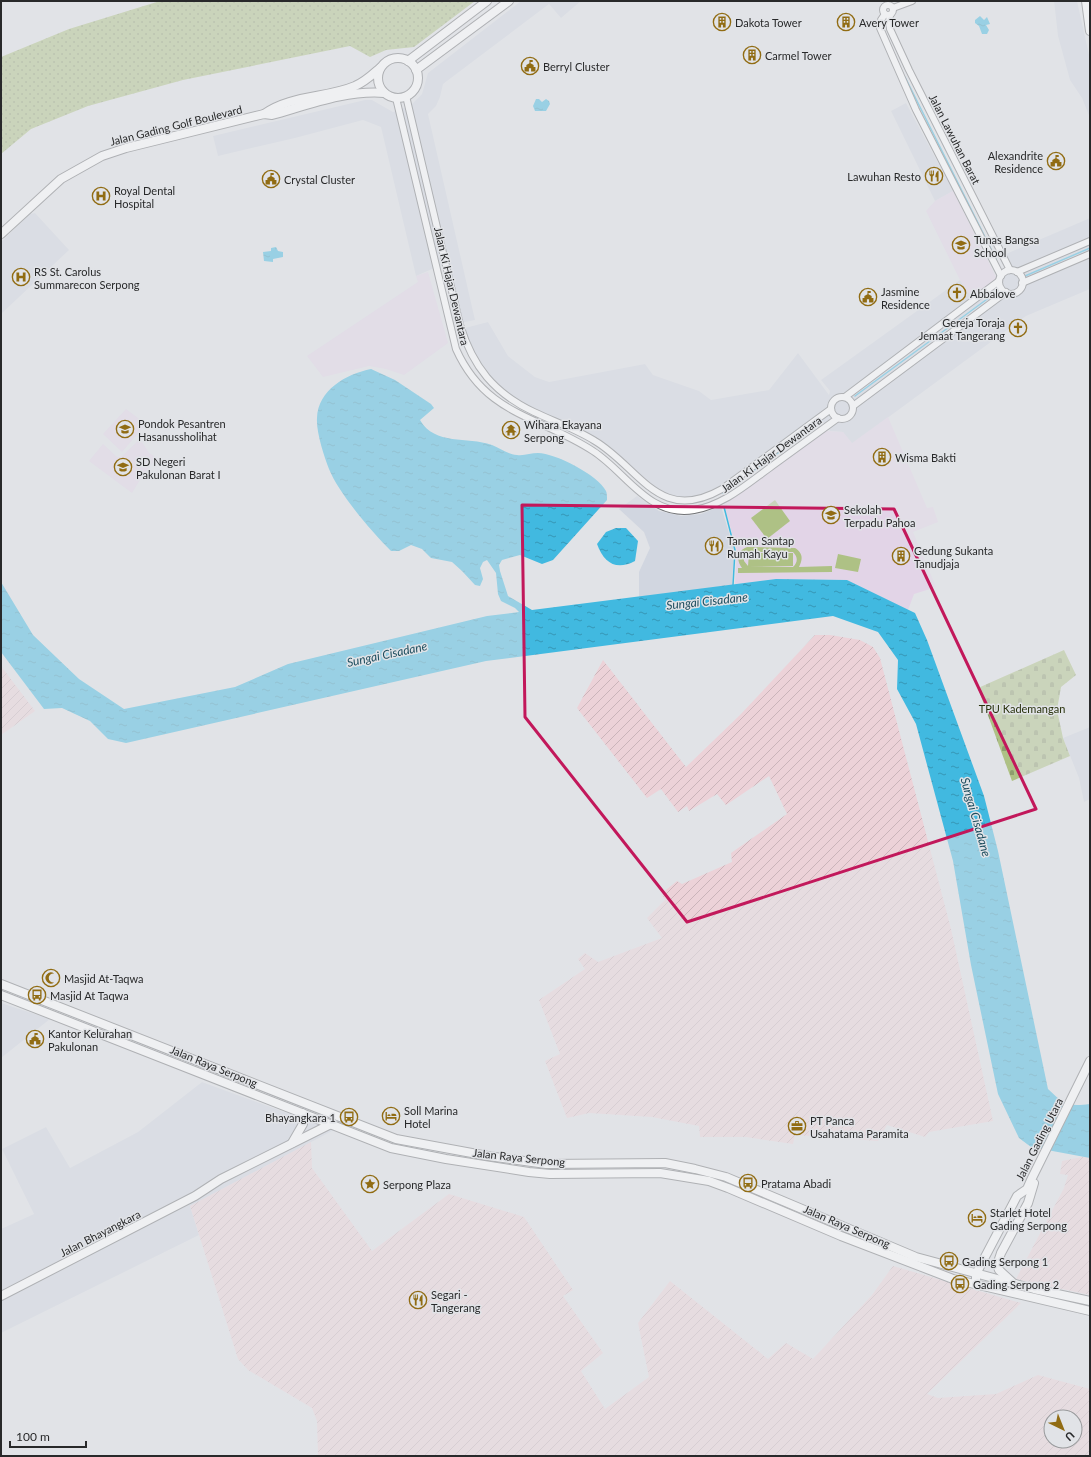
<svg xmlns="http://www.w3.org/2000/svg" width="1091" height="1457" font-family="Lato,sans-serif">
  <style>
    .built { fill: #d1d6e0 }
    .industrial { fill: url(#industrial-furrows); fill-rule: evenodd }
    .education { fill: #e2d4e7 }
    .grass { fill: url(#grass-dots) }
    .cemetery { fill: url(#cemetery-stones) }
    .garden { fill: #aec185; fill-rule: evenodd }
    .water { fill: url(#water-ripples) }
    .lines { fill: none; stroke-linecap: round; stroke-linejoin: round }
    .stream { stroke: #41b9e0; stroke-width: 1.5 }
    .minor-casing { stroke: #727477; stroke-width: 8 }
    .major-casing { stroke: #727477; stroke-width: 10 }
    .minor { stroke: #fff; stroke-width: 6 }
    .major { stroke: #fff; stroke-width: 8 }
    .marked { fill: none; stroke: #c2185b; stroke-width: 3; stroke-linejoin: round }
    .labels { text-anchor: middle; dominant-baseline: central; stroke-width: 3; stroke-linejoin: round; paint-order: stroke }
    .poi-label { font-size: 11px; fill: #28292a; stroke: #e1e3e7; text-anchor: start }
    .street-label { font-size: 11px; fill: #28292a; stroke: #e1e3e7 }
    .park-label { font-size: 11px; fill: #28320c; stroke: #e1e3e7 }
    .water-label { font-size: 12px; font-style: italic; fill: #1c4d5e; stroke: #e1e3e7 }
  </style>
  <defs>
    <pattern id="industrial-furrows" width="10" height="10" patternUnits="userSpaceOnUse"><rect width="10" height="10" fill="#ecd2d8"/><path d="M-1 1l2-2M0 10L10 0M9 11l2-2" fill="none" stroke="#cab4ba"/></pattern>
    <pattern id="grass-dots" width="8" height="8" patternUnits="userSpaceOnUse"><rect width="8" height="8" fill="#aec185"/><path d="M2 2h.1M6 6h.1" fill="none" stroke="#8e9d6d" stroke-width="1.8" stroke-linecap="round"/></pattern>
    <pattern id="cemetery-stones" width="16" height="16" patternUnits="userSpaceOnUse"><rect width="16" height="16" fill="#aec185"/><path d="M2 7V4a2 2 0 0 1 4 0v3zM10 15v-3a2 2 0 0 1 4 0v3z" fill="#8e9d6d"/></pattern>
    <pattern id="water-ripples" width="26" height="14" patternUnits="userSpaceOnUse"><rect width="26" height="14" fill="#41b9e0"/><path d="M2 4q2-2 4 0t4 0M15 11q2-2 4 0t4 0" fill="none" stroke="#3696b6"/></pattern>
  </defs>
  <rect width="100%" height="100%" fill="#e1e3e7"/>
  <g class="built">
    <path d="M521,1h60l-20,17 -12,-14 -106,80 -3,13 -4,9 -8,8 47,206 -15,3 -14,-60 -30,13 -35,-149 -18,-7 -68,18 -77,18 -5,-20 152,-36h7l21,12 17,-6 12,-12 6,-21z"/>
    <path d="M1054,1h23l13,58v59l-8,-20 -12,-18 -12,-44z"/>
    <path d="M906,103l47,88 -18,10 -44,-90z"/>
    <path d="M35,213l34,37 -68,64v-72l29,-28z"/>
    <path d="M1090,218v71l-64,27 -174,128 -9,-12 -13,-1 -11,-14 -108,77 -17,3h-20l-18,-7 -31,-25 -24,-23 -81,-39 -24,-17 -15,-15 -20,-42 27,-7 20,34 27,21 14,5 96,-18 8,11 46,16 12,9 58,-10 29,-37 31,42 1,-4 -9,-11 139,-100 12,18 25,-19 17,-9 -8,-16z"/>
    <path d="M637,496l22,15 22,5 20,-2 20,-8 13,44 -2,35 -93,12v-25l11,-24 -6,-16 -25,-23z"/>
    <path d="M1090,727v72l-6,3 -5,-24 -16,-40z"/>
    <path d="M1,1003l49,16 -49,39z"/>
    <path d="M202,1082l132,48 -144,76 9,29 -198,98v-104l33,-15 -32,-65 44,-22 24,41 68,-36z"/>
  </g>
  <g class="industrial">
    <path d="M815,635h15l30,5 13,7 7,11 71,271 42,192 -64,11 -4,5 -38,-12 -9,16 -83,-6 -2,9 -47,-7h-46l-1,-11 -47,-9 -63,-4 -22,5 -22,-57 15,-7 -21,-54 46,-31 -7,-10 7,-6 13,9 64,-24 -15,-20 18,-18 -4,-6 16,-13 5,3 50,-22 -1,-9 56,-39 -18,-38 -43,29 -9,-11 -28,17 -2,-5 -9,6 -17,-23 -14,9 -70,-90 26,-48 83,107 54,-52z"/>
    <path d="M1,666l34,45 -34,24z"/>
    <path d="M311,1142l1,26 60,83 77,-57 75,23 49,73 -10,6 40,57 -22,18 24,38 44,-32 -11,-54 32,-42 98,78 18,-16 27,16 59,-64 21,-29 128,37 -94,91 11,4 58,-4 42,-19 52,14v67h-772l-1,-35 -5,-13 -64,-38 -10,-11 -48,-153zM1051,1417h24v24h-24z"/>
    <path d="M1086,1156l4,1v138l-74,-16 48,-91 4,-13 -8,-1 2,-13z"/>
  </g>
  <g class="education">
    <path d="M953,191l44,88 -25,19 -12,-18 -34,-69 9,-10z"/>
    <path d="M428,272l20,71 -44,32 -18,-6 -17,-3 -46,11 -16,-21 111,-74 -2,-6z"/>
    <path d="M126,409l20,15 -24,28 -19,-18z"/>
    <path d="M888,417l39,91 6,-1 5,15 -25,10 23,55 -22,7 -6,16 -61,-30 -71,-1 -41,5 2,-33 -13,-47 101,-73 18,1 9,11z"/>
    <path d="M140,439l9,14 8,5 -13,15 -12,20 -43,-32 14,-17 14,13h4z"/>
  </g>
  <path class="grass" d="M160,1h315l-61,46 -28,3 -16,7 -20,-11 -167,34 -95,26 -57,23 -30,25v-97l68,-28z"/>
  <path class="cemetery" d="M1064,650l12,25 -15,12 -4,23 6,28 7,18 -58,25 -34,-93z"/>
  <g class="garden">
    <path d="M775,500l15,21 -23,18 -16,-21z"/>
    <path d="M747,547l48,1c8,5 8,11 4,19l33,-1v6l-94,1v-5h4c-6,-8 -5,-17 5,-21zM749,552h44c5,5 5,10 0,15h-44l44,-1v-13h-44l-1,13 -4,-5v-4z"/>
    <path d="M838,554l23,5 -3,13 -23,-4z"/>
  </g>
  <g class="water">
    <path d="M980,16l4,4 3,-3 3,7 -4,1 3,5 -2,4h-5l-3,-8 -4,-3v-3z"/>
    <path d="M536,99h3l3,3 4,-3 3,2 1,3 -4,7h-11l-2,-5z"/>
    <path d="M276,247l2,4 5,1v5l-10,2v3l-9,-1 -1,-9 8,-1v-3z"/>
    <path d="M371,369l24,11 36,24 3,4 -14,12c15,26 47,16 72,25 8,3 15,9 25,10 7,1 14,-2 21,-2 17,0 60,22 68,38 1,2 1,6 1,9l-54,60 -11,4 -22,-9 -18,5 -3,5 1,6 8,25 24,14 244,-31 71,1 68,33 12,27 57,156 14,55 50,238c16,15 19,18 42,15v54l-59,-11 -12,-9 -21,-44 -27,-129 -18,-104 -37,-137 -19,-35 1,-29 -20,-28 -45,-16 -347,45 -360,82 -18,-4 -18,-18 -28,-13 -18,1 -43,-57v-70l32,53 46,44 45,30 111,-22 53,-23 199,-48 32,-4 -4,-4 -14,-7 -3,-7 -2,-21 -9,-13 -4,2 -3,6 3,11 -3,7 -5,-1 -13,-14 -10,-9 -21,-4 -9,-9 -11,-4 -12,6h-8c-19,-19 -52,-57 -62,-82 -5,-13 -13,-37 -12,-51 1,-28 29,-44 54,-49z"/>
    <path d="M616,528h10l12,13 -3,20c-19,10 -31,2 -38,-17l9,-12z"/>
  </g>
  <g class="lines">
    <g class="stream">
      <path d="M905,77l91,182"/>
      <path d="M1025,276l65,-28"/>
      <path d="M855,396l139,-102"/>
      <path d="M749,474l73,-53"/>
      <path d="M723,493l12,-8"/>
      <path d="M724,507l11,43 -2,35"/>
    </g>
    <defs>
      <g id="minor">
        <circle cx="888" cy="10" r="5"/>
        <path d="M893,8l19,-7"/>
        <path d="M885,14l-4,6 -1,8 14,32 22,50 85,166"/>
        <path d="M890,15l-1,6 1,8 19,41 101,200"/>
        <path d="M406,96l54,229c13,42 34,68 74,87 21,10 42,17 61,29 45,27 64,84 127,48l109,-80"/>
        <path d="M396,98l60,251c30,67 84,67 137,102 33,21 56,67 101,59 30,-5 53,-26 78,-44 22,-16 44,-32 66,-48"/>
        <circle cx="1011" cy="282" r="12"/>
        <path d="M1017,272l73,-31"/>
        <path d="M1022,283l68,-29"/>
        <circle cx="842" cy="408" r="11"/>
        <path d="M845,397l154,-116"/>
        <path d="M853,406l153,-114"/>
      </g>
      <g id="major">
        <path d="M1086,1l4,30"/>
        <circle cx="398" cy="78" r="20"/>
        <path d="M408,61l79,-60"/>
        <path d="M416,70l93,-69"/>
        <path d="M264,114c26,-19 63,-16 91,-28 10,-4 17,-11 25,-18"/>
        <path d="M1,234l60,-55 41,-23 24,-8 138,-34 8,1c36,-10 75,-25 112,-22"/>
        <path d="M1,984l395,155 92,17 58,8 119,-1 30,6 31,8 190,80 118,32 56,12"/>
        <path d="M1,995l390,153 55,11 83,13 21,2 110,-1 49,8 19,7 113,48 112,43 137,32"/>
        <path d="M292,1143l11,-19 -1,-11"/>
        <path d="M976,1279v-5l41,-78 10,-7 4,-9 59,-119"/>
        <path d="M1012,1282l-13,-12 -2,-5 4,-12 27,-50 6,-20"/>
        <path d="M1,1296l194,-100 26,-17 110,-55"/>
      </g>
    </defs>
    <use href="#minor" class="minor-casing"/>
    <use href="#major" class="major-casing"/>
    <use href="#minor" class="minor"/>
    <use href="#major" class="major"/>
  </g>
  <path d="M0 0H1091V1457H0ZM522,505l372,4 142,300 -349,113 -162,-205z" fill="#e1e3e7" fill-opacity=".55" fill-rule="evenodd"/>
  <path class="marked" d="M522,505l372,4 142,300 -349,113 -162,-205z"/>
  <defs>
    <symbol id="building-ring" viewBox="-11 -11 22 22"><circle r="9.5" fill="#e1e3e7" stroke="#916c13" stroke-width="1.5"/><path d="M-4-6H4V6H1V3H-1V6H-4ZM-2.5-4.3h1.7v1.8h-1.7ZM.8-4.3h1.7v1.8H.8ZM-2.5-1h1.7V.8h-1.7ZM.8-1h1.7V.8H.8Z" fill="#916c13"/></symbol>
    <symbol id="civic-ring" viewBox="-11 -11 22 22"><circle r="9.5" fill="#e1e3e7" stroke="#916c13" stroke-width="1.5"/><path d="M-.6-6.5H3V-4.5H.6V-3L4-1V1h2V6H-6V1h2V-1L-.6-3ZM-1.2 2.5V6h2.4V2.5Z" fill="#916c13"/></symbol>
    <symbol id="restaurant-ring" viewBox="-11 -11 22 22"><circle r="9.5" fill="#e1e3e7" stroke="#916c13" stroke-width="1.5"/><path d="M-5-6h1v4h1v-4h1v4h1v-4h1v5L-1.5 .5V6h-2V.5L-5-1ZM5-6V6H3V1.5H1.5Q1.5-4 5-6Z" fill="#916c13"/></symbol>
    <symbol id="hospital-ring" viewBox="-11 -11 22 22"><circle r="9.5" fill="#e1e3e7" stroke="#916c13" stroke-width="1.5"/><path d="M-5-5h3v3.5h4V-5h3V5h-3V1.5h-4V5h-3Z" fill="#916c13"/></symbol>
    <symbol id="school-ring" viewBox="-11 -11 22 22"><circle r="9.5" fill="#e1e3e7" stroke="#916c13" stroke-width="1.5"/><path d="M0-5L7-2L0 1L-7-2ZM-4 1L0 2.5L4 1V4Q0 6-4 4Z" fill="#916c13"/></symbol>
    <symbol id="church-ring" viewBox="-11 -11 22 22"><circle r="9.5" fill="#e1e3e7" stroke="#916c13" stroke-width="1.5"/><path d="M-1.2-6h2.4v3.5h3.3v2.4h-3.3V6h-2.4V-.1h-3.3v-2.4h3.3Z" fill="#916c13"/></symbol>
    <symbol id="temple-ring" viewBox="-11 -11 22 22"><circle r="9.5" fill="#e1e3e7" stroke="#916c13" stroke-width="1.5"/><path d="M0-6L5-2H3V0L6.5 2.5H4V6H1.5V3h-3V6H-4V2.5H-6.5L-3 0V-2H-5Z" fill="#916c13"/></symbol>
    <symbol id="mosque-ring" viewBox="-11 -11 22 22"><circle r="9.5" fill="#e1e3e7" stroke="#916c13" stroke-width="1.5"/><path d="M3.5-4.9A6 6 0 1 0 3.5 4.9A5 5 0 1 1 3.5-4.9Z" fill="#916c13"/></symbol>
    <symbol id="bus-ring" viewBox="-11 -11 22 22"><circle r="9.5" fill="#e1e3e7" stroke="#916c13" stroke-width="1.5"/><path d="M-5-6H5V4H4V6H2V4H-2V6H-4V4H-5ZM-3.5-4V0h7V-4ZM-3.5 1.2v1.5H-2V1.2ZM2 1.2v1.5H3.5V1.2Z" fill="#916c13"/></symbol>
    <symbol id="hotel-ring" viewBox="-11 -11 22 22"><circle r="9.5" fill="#e1e3e7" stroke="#916c13" stroke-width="1.5"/><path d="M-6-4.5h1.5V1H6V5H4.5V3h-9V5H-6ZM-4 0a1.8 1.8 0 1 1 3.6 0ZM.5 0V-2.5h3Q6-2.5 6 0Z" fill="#916c13"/></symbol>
    <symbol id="office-ring" viewBox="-11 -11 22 22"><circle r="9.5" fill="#e1e3e7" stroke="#916c13" stroke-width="1.5"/><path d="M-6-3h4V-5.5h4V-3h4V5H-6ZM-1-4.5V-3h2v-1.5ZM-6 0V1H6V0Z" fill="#916c13"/></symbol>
    <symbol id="sight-ring" viewBox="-11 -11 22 22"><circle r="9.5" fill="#e1e3e7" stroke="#916c13" stroke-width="1.5"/><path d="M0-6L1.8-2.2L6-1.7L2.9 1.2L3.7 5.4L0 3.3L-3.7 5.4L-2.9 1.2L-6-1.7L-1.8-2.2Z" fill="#916c13"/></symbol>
  </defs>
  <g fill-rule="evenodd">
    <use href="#building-ring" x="712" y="12" width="20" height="20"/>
    <use href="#building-ring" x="836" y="12" width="20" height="20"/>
    <use href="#building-ring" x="742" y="45" width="20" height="20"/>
    <use href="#civic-ring" x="520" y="56" width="20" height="20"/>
    <use href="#civic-ring" x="1046" y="151" width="20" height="20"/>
    <use href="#restaurant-ring" x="924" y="166" width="20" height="20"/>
    <use href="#civic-ring" x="261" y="169" width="20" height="20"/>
    <use href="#hospital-ring" x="91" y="186" width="20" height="20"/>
    <use href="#school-ring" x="951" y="235" width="20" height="20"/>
    <use href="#hospital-ring" x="11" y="267" width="20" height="20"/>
    <use href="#church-ring" x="947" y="283" width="20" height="20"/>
    <use href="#civic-ring" x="858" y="287" width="20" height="20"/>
    <use href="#church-ring" x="1008" y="318" width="20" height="20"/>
    <use href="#school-ring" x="115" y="419" width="20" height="20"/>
    <use href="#temple-ring" x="501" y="420" width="20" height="20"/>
    <use href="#building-ring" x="872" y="447" width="20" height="20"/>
    <use href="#school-ring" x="113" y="457" width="20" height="20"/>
    <use href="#school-ring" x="821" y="505" width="20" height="20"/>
    <use href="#restaurant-ring" x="704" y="536" width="20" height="20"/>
    <use href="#building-ring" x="891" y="546" width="20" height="20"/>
    <use href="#mosque-ring" x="41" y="968" width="20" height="20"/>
    <use href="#bus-ring" x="27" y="985" width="20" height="20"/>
    <use href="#civic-ring" x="25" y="1029" width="20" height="20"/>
    <use href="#hotel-ring" x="381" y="1106" width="20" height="20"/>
    <use href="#bus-ring" x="339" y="1107" width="20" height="20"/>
    <use href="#office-ring" x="787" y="1116" width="20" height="20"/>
    <use href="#bus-ring" x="738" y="1173" width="20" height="20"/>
    <use href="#sight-ring" x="360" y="1174" width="20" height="20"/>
    <use href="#hotel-ring" x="967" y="1208" width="20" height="20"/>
    <use href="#bus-ring" x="939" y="1251" width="20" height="20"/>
    <use href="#bus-ring" x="950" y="1274" width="20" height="20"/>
    <use href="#restaurant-ring" x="408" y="1290" width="20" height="20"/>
  </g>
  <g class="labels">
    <g class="poi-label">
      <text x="735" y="22">Dakota Tower</text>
      <text x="859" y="22">Avery Tower</text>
      <text x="765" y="55">Carmel Tower</text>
      <text x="543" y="66">Berryl Cluster</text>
      <text x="1043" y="155" text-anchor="end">Alexandrite<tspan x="1043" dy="13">Residence</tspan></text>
      <text x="921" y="176" text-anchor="end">Lawuhan Resto</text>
      <text x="284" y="179">Crystal Cluster</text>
      <text x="114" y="190">Royal Dental<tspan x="114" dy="13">Hospital</tspan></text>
      <text x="974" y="239">Tunas Bangsa<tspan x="974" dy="13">School</tspan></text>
      <text x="34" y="271">RS St. Carolus<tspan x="34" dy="13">Summarecon Serpong</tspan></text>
      <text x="881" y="291">Jasmine<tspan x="881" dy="13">Residence</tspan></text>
      <text x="970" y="293">Abbalove</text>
      <text x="1005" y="322" text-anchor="end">Gereja Toraja<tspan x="1005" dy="13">Jemaat Tangerang</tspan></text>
      <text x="138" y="423">Pondok Pesantren<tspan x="138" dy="13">Hasanussholihat</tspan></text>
      <text x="524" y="424">Wihara Ekayana<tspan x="524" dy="13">Serpong</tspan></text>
      <text x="895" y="457">Wisma Bakti</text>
      <text x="136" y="461">SD Negeri<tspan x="136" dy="13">Pakulonan Barat I</tspan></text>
      <text x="844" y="509">Sekolah<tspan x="844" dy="13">Terpadu Pahoa</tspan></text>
      <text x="727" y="540">Taman Santap<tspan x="727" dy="13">Rumah Kayu</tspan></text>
      <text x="914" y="550">Gedung Sukanta<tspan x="914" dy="13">Tanudjaja</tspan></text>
      <text x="64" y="978">Masjid At-Taqwa</text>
      <text x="50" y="995">Masjid At Taqwa</text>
      <text x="48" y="1033">Kantor Kelurahan<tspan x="48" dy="13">Pakulonan</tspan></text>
      <text x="404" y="1110">Soll Marina<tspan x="404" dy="13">Hotel</tspan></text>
      <text x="336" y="1117" text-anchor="end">Bhayangkara 1</text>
      <text x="810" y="1120">PT Panca<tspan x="810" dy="13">Usahatama Paramita</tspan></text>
      <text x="761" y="1183">Pratama Abadi</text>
      <text x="383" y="1184">Serpong Plaza</text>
      <text x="990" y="1212">Starlet Hotel<tspan x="990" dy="13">Gading Serpong</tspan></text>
      <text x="962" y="1261">Gading Serpong 1</text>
      <text x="973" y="1284">Gading Serpong 2</text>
      <text x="431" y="1294">Segari -<tspan x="431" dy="13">Tangerang</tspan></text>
    </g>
    <g class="street-label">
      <text transform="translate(176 125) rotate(-14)">Jalan Gading Golf Boulevard</text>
      <text transform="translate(955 139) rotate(63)">Jalan Lawuhan Barat</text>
      <text transform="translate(452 286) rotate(77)">Jalan Ki Hajar Dewantara</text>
      <text transform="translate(771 454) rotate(-36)">Jalan Ki Hajar Dewantara</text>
      <text transform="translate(214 1066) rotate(22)">Jalan Raya Serpong</text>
      <text transform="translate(1039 1139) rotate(-63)">Jalan Gading Utara</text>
      <text transform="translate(519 1157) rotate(6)">Jalan Raya Serpong</text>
      <text transform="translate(847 1226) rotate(23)">Jalan Raya Serpong</text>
      <text transform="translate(100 1233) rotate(-27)">Jalan Bhayangkara</text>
    </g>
    <g class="park-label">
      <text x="1022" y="708">TPU Kademangan</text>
    </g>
    <g class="water-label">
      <text transform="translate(707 601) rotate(-6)">Sungai Cisadane</text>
      <text transform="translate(387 654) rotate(-12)">Sungai Cisadane</text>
      <text transform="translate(976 817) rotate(74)">Sungai Cisadane</text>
    </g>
  </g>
  <rect width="1091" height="1457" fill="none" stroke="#28292a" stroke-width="4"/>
  <g transform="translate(1063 1429) rotate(137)"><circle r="19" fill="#e1e3e7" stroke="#97999b"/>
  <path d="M0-3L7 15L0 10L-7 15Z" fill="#916c13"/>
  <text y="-6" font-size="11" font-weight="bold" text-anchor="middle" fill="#28292a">U</text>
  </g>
  <path d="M10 1441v6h76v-6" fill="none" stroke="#28292a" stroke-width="2"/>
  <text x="16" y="1441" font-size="12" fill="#28292a" stroke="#e1e3e7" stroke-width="3" paint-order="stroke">100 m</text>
</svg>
